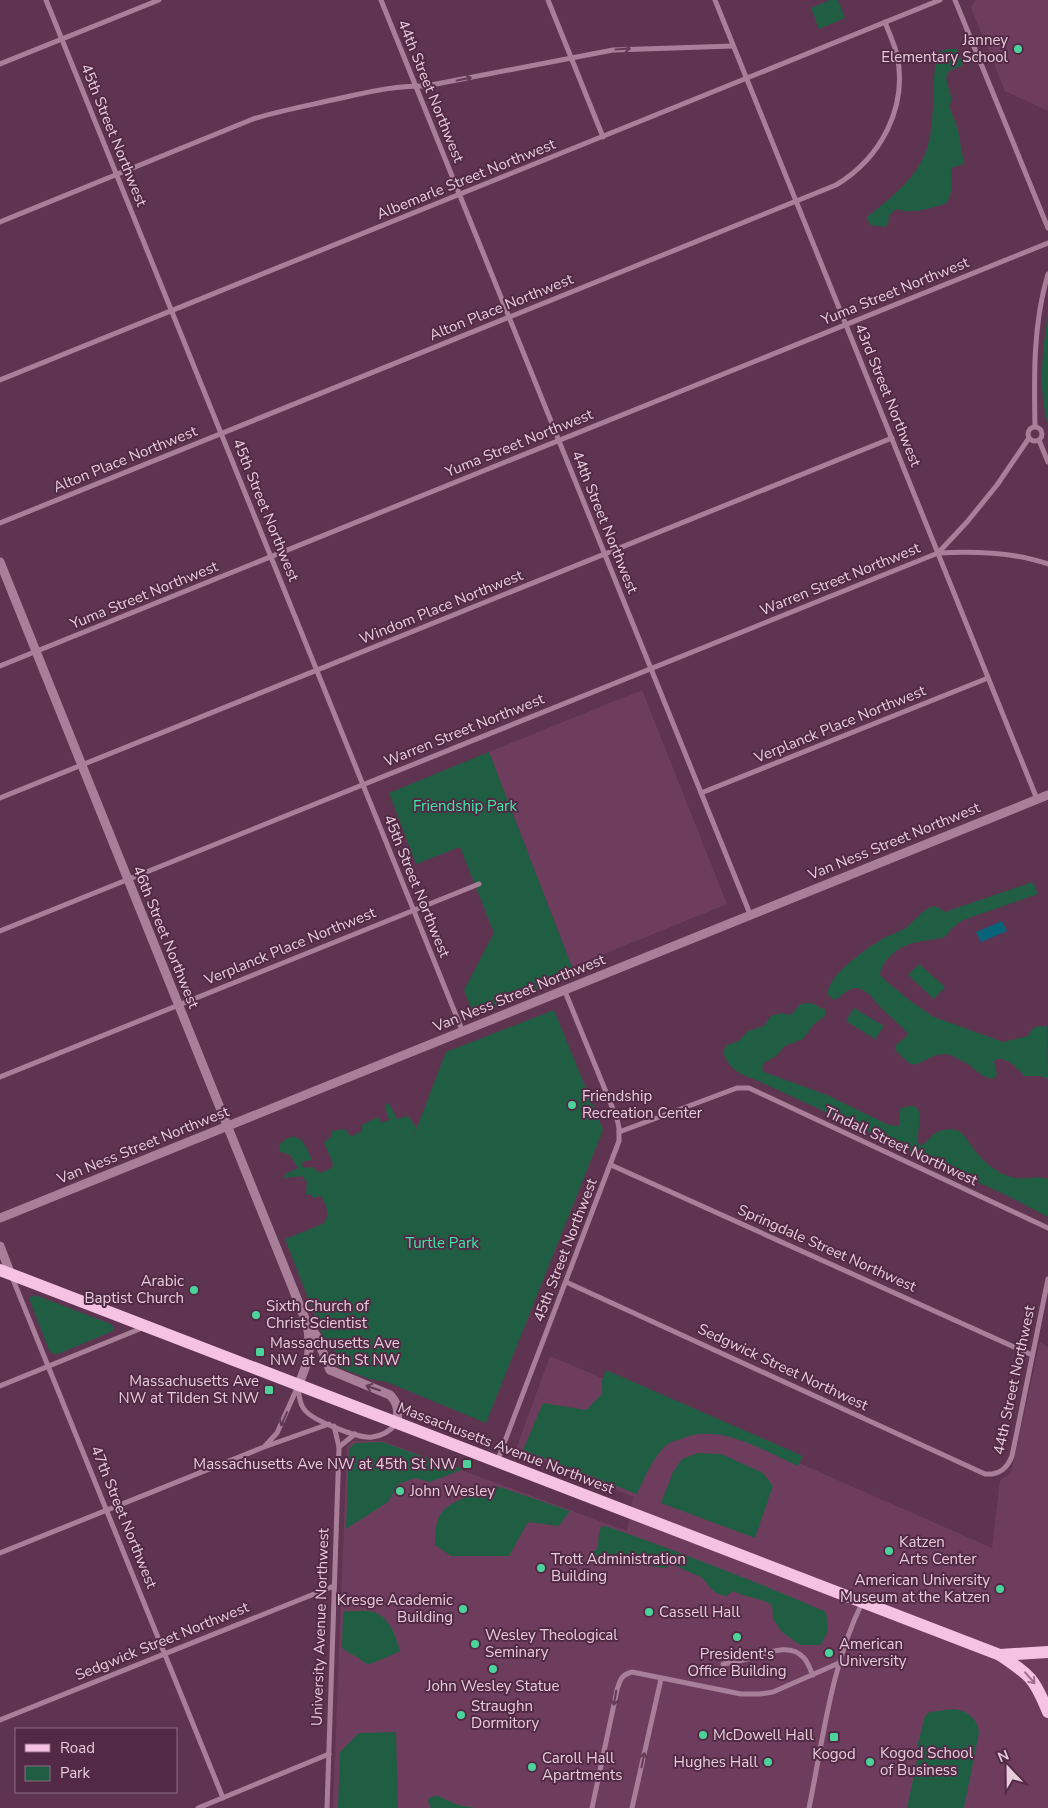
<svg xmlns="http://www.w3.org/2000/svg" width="1048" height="1808" font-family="'Nunito Sans',sans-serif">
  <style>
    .built { fill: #6e3d5d }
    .green { fill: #205e44 }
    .water { fill: #06637a }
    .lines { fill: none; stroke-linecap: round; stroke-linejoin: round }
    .minor { stroke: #a87e98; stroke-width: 5 }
    .tertiary { stroke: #a87e98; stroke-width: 9 }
    .primary { stroke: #f6c2e1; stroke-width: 12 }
    .oneway { stroke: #643b56 }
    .oneway2 { stroke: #9c6e8b }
    .poi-dot { fill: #4cd39a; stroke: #532a45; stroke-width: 2 }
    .labels { text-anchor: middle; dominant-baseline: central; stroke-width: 4; stroke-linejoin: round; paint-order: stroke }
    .poi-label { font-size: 15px; fill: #e7cddc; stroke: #532a45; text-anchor: start }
    .street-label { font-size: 15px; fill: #e7cddc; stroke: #532a45 }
    .park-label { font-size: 15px; fill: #3aeaa6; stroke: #532a45 }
  </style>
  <rect width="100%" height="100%" fill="#5f3450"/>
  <g class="built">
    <path d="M975,0h73v111l-43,-20 -34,-83z"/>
    <path d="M642,690l85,214 -155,63 -83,-215z"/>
    <path d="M1040,1342l8,5v461h-715l14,-362 6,-5h29l245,90 6,-34 -117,-48 34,-93 149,63 293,129 8,-68 11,-7z"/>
  </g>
  <g class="green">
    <path d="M830,0h8l7,18 -26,11 -8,-21z"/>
    <path d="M948,49h9l6,16 -14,6 -3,7 6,22 -3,5 9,25 6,34 -13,4c0,14 3,22 -4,35 -16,5 -35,12 -50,6l-8,6 -1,9 -3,3 -15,-2 -3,-8c24,-19 53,-41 61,-72 8,-30 3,-62 9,-93z"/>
    <path d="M1048,316v109c-10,-35 -6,-74 0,-109z"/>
    <path d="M489,752l86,223 -101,41 -10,-26 30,-57 -34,-86 -44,17 -27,-71z"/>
    <path d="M1033,882l5,12 -75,26 -11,8 -7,9c-9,3 -19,3 -28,5 -16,3 -35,16 -37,33l6,6 27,22 21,14 69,25 25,-6c4,-10 9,-10 19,-10l1,53 -7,-3h-16c-9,-8 -17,-19 -29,-17l-2,3 3,13 -4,4 -10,-3 -15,-12 -20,-10 -12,1 -21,10 -6,-2 -14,-13 1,-5 11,-9v-4l-26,-24 -12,-14 -10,-6c-14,0 -14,7 -25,12l-6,-5c-3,-19 43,-50 58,-58 6,-3 13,-5 18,-8 10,-6 16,-18 27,-22 6,-2 10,2 14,5z"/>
    <path d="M919,964l26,23 -11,12 -26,-24z"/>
    <path d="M806,1003l8,1 11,6v6l-11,8 -11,15 -18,7 -9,10 -12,7 -2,6 2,3 63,23 62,30 10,1 1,-17c33,-14 13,26 19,35l3,1c7,-4 10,-12 18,-14 23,-7 25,8 36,21 7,9 17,17 27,22 17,9 28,0 45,5v38l-40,-21 -254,-117c-15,-5 -26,-11 -31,-27l4,-7 12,-4 9,-10 16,-5 7,-10 11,-3 8,2c7,-5 7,-11 16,-12z"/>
    <path d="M854,1008l30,18 -9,13 -29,-18z"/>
    <path d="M554,1010l49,120 -117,293 -99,-41 -17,-3 -34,-13v-9l-3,-11 -6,1 -42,-108 38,-15c8,-9 3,-17 -1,-27l-2,-1 -7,2 -2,-4 -5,1 1,-13 -5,-6 -18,2 1,-4 13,-6 -8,-13 -11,-4 1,-1 -1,-5c17,-17 25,-5 32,13v2l-9,2 1,6 9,-1 8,6 12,-5 1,-4 -9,-22 8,-6v-5l14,-2 3,6 3,1 10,-5v-6l16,-8 4,6 7,-3 -4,-13 1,-4 4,2 7,14 11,-3 6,8 2,5 -3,7 1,-1 32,-83z"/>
    <path d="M35,1295l76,29 2,3v4l-55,23h-4l-5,-4 -19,-49v-4z"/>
    <path d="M606,1370l197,86 -5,10c-36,-16 -81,-45 -120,-26 -4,1 -8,2 -11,5 -13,10 -23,34 -30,49l-114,-44 20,-47 43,7 16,-16v-14z"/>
    <path d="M382,1442l48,17 34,10 -34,13 -15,-4 -16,6 -11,18 -42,27 3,-81 6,-5z"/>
    <path d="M698,1453l23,1 42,19 10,13 -18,52 -94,-35 12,-31 9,-13z"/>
    <path d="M497,1486l73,25 -11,15 -31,-4 -19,34h-58l-16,-11c0,-12 0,-25 8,-34 9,-11 41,-20 54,-25z"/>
    <path d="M604,1526l5,1c73,26 146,54 217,85l2,19 -7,14h-21l-18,-13 -9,-13 -1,-14c-12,-8 -27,-7 -39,-14l-6,5c-15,-2 -16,-9 -25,-18 -3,-2 -30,-14 -33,-15l-2,5h-2l-16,-2 -17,-7 -11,6 -13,-7 -15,-2 -2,-4 6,-3c3,-7 0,-14 4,-22z"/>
    <path d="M345,1611c9,1 16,-1 24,0 20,2 26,25 31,39l-1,2c-6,2 -27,12 -30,12 -5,0 -9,-6 -14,-8 -5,-3 -10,-4 -13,-9l1,-35z"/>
    <path d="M953,1709c14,1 25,10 26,24l-15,75h-57l10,-47 1,-18 7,-27 5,-4z"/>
    <path d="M396,1732l2,76h-60l2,-56 19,-19z"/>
    <path d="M434,1796h4l20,9 18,3h-45l-3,-7 1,-3z"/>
  </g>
  <path class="water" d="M1002,921l5,10 -26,11 -5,-10z"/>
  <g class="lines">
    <g class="minor">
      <path d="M46,0l416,1030"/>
      <path d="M381,0l369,914"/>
      <path d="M548,0l55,137"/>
      <path d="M715,0l322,799"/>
      <path d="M955,0l93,228"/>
      <path d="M0,64l159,-64"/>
      <path d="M0,222l253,-103c29,-9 58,-14 88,-21 28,-6 56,-13 85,-12l187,-36 120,-4"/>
      <path d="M0,380l940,-380"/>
      <circle cx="1035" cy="434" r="7"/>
      <path d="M1035,427c-1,-51 -2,-103 13,-153"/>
      <path d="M1039,440l9,22"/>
      <path d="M0,523l836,-338c45,-27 72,-78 61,-130 -3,-12 -8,-22 -12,-33"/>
      <path d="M938,553l29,-31 30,-37 32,-47"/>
      <path d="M0,666l1048,-423"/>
      <path d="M701,793l287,-115"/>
      <path d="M0,798l892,-360"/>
      <path d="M0,931l938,-378c36,-2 76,-1 110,11"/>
      <path d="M0,1077l479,-193"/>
      <path d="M619,1132l118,-44h12l299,140"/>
      <path d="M611,1165l421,190"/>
      <path d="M12,1277l211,521"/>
      <path d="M566,1282l419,192c14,1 22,-5 27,-18l36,-177"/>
      <path d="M0,1386l142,-58"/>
      <path d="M298,1386c1,8 1,17 6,23 7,11 55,30 68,28 9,-1 18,-6 24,-13"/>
      <path d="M265,1446l12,-13 21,-47"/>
      <path d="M339,1447l16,-13"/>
      <path d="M497,1462l122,-321v-13l-2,-9 -53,-130"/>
      <path d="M0,1553l264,-106 65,-23"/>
      <path d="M723,1664c8,-1 16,-3 24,-5 17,-4 42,-18 57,-1 4,4 6,12 9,17"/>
      <path d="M0,1720l334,-134"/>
      <path d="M198,1808l131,-54"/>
      <path d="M327,1808l12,-361 -5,-21"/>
      <path d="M592,1808l25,-118c3,-10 4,-15 15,-18l109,22h19l13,-2 66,-29"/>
      <path d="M632,1808l29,-129"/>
      <path d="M809,1808c14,-68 22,-142 53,-205"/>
    </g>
    <g class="tertiary">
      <path d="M0,562l306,759 10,14 14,35 60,25c9,9 8,17 7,28"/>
      <path d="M0,1218l1048,-423"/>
      <path d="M0,1246l11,29"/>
      <path d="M298,1386c11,-27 14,-33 9,-62"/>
    </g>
    <g class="primary">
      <path d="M0,1270l1000,385c31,21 34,23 48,57"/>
      <path d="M1000,1655l48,-3"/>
    </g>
  </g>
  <defs><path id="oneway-shaft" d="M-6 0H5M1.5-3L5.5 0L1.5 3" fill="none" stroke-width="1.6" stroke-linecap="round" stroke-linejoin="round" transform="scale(1.25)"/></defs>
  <g class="oneway">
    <use href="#oneway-shaft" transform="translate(623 49) rotate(-4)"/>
    <use href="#oneway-shaft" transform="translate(464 79) rotate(-11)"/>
    <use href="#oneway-shaft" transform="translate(373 1388) rotate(-161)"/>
    <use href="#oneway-shaft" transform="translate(284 1419) rotate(114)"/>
    <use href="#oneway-shaft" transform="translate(615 1698) rotate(100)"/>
    <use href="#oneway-shaft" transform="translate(643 1760) rotate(-78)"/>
  </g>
  <use class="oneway2" href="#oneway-shaft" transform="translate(1030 1678) rotate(49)"/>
  <g class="poi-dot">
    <circle cx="1018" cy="49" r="5"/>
    <circle cx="572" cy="1105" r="5"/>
    <circle cx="194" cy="1290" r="5"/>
    <circle cx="256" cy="1315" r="5"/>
    <rect x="255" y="1347" width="10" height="10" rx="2.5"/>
    <rect x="264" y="1385" width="10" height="10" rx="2.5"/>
    <rect x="462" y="1459" width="10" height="10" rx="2.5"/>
    <circle cx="400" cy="1491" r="5"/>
    <circle cx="889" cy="1551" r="5"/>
    <circle cx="541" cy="1568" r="5"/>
    <circle cx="1000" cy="1589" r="5"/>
    <circle cx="463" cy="1609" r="5"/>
    <circle cx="649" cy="1612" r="5"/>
    <circle cx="737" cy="1637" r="5"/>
    <circle cx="475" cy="1644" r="5"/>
    <circle cx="829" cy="1653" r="5"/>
    <circle cx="493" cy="1669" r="5"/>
    <circle cx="461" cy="1715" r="5"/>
    <circle cx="703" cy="1735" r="5"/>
    <rect x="829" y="1732" width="10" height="10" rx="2.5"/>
    <circle cx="768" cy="1762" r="5"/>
    <circle cx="870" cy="1762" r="5"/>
    <circle cx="532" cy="1767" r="5"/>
  </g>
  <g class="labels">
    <g class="poi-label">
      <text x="1008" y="40" text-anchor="end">Janney<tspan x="1008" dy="17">Elementary School</tspan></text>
      <text x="582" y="1096">Friendship<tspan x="582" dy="17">Recreation Center</tspan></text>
      <text x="184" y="1281" text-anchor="end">Arabic<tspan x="184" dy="17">Baptist Church</tspan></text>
      <text x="266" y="1306">Sixth Church of<tspan x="266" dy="17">Christ Scientist</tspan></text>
      <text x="270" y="1343">Massachusetts Ave<tspan x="270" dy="17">NW at 46th St NW</tspan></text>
      <text x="259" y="1381" text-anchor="end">Massachusetts Ave<tspan x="259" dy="17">NW at Tilden St NW</tspan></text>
      <text x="457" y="1464" text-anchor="end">Massachusetts Ave NW at 45th St NW</text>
      <text x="410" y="1491">John Wesley</text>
      <text x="899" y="1542">Katzen<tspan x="899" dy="17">Arts Center</tspan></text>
      <text x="551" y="1559">Trott Administration<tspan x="551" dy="17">Building</tspan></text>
      <text x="990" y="1580" text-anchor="end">American University<tspan x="990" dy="17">Museum at the Katzen</tspan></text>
      <text x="453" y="1600" text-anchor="end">Kresge Academic<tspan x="453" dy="17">Building</tspan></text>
      <text x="659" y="1612">Cassell Hall</text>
      <text x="485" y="1635">Wesley Theological<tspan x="485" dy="17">Seminary</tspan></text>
      <text x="839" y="1644">American<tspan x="839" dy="17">University</tspan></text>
      <text x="737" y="1654" text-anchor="middle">President's<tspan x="737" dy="17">Office Building</tspan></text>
      <text x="493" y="1686" text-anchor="middle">John Wesley Statue</text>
      <text x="471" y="1706">Straughn<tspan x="471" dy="17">Dormitory</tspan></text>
      <text x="713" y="1735">McDowell Hall</text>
      <text x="880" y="1753">Kogod School<tspan x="880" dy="17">of Business</tspan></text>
      <text x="834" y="1754" text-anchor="middle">Kogod</text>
      <text x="542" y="1758">Caroll Hall<tspan x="542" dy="17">Apartments</tspan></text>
      <text x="758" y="1762" text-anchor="end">Hughes Hall</text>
    </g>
    <g class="street-label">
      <text transform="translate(431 91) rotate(68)">44th Street Northwest</text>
      <text transform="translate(114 135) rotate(68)">45th Street Northwest</text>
      <text transform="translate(466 179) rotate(-22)">Albemarle Street Northwest</text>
      <text transform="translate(895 291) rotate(-22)">Yuma Street Northwest</text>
      <text transform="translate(501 307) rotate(-22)">Alton Place Northwest</text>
      <text transform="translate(888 395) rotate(68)">43rd Street Northwest</text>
      <text transform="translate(519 443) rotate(-22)">Yuma Street Northwest</text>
      <text transform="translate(125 459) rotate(-22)">Alton Place Northwest</text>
      <text transform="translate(266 510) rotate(68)">45th Street Northwest</text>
      <text transform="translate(605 522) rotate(68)">44th Street Northwest</text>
      <text transform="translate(840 579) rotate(-22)">Warren Street Northwest</text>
      <text transform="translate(144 595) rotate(-22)">Yuma Street Northwest</text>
      <text transform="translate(441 607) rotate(-22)">Windom Place Northwest</text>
      <text transform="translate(840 724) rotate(-22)">Verplanck Place Northwest</text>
      <text transform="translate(464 730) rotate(-22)">Warren Street Northwest</text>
      <text transform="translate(894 841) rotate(-22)">Van Ness Street Northwest</text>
      <text transform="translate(417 886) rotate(68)">45th Street Northwest</text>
      <text transform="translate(166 937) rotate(68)">46th Street Northwest</text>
      <text transform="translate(290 946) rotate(-22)">Verplanck Place Northwest</text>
      <text transform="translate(519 993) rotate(-22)">Van Ness Street Northwest</text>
      <text transform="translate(143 1145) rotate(-22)">Van Ness Street Northwest</text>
      <text transform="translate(901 1146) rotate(25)">Tindall Street Northwest</text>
      <text transform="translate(827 1248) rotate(24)">Springdale Street Northwest</text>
      <text transform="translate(565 1250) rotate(-69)">45th Street Northwest</text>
      <text transform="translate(783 1367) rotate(25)">Sedgwick Street Northwest</text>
      <text transform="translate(1014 1380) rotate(-78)">44th Street Northwest</text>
      <text transform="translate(506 1448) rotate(21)">Massachusetts Avenue Northwest</text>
      <text transform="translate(124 1517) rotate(68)">47th Street Northwest</text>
      <text transform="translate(320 1627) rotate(-88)">University Avenue Northwest</text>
      <text transform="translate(162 1641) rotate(-22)">Sedgwick Street Northwest</text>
    </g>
    <g class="park-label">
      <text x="465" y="806">Friendship Park</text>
      <text x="442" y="1243">Turtle Park</text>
    </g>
  </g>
  <rect x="15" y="1728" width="162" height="65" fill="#532a45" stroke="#8e6b81"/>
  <rect x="25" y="1744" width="25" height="8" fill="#f6c2e1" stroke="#8e6b81"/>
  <text x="60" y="1753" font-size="15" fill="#e7cddc">Road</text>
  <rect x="25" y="1766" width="25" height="15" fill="#205e44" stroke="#8e6b81"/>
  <text x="60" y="1778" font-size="15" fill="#e7cddc">Park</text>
  <g transform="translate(1008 1768) rotate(338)" stroke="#532a45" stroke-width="4" paint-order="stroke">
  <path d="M0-4L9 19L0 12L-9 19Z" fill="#e7cddc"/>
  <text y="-8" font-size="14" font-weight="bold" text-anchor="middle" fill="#e7cddc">N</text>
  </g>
</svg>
